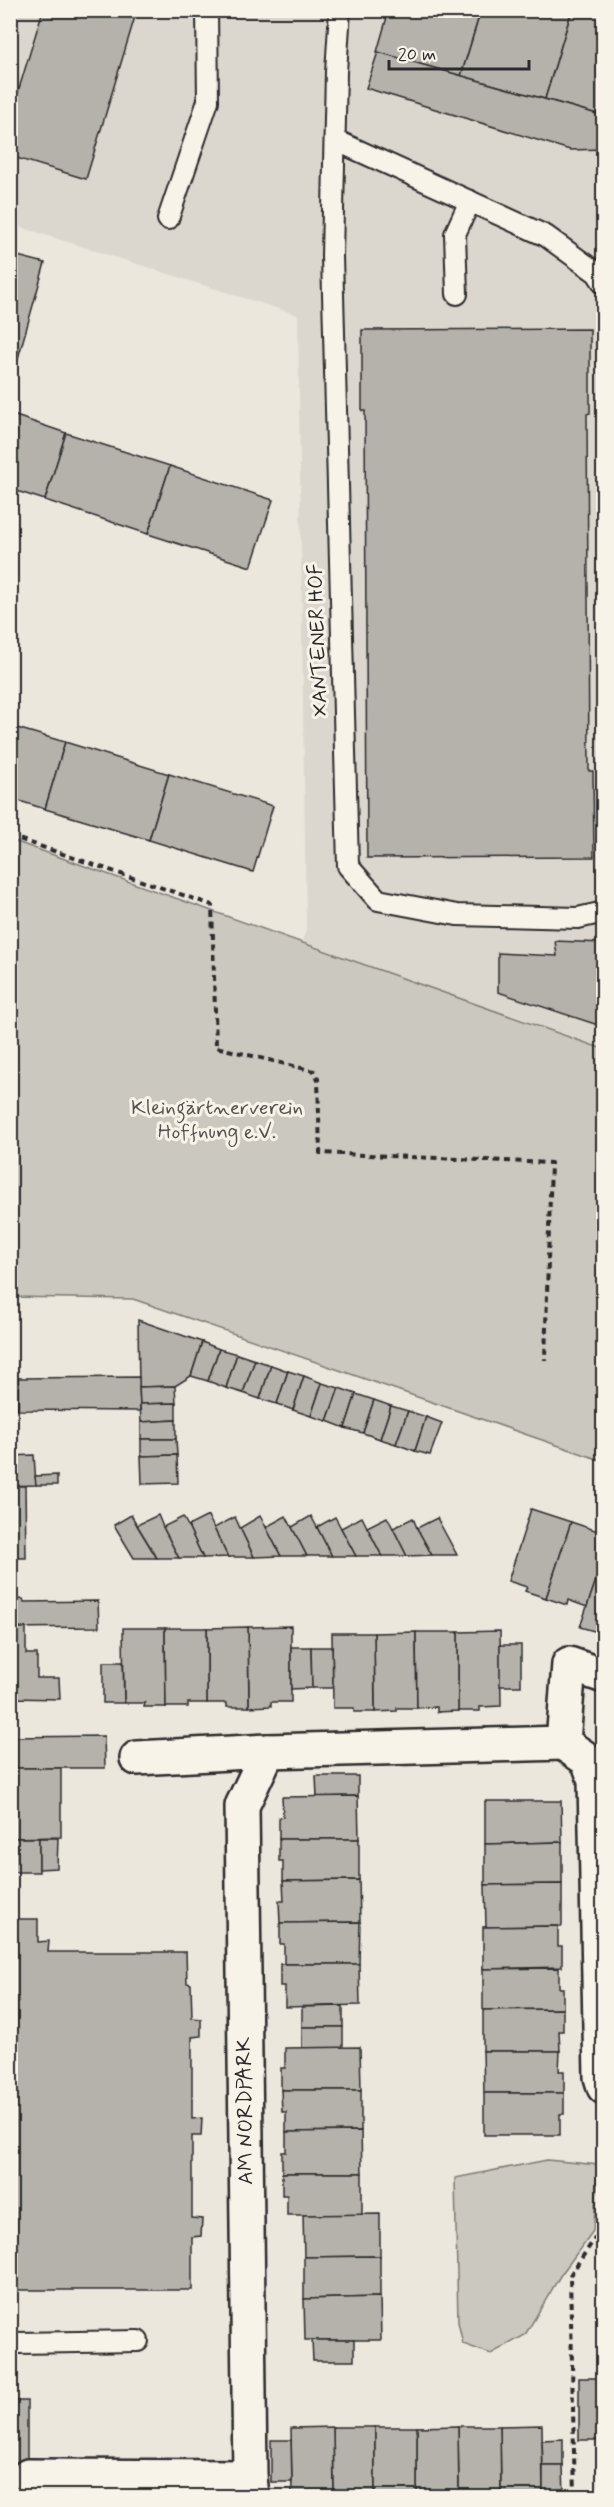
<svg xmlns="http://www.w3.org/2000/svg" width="614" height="2507" font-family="Mynerve,sans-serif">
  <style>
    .built { fill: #dbd7ce }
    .green { fill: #cbc8bf; stroke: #7b7a75; stroke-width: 1.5 }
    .building { fill: #b5b2ab; stroke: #2b2b2b; stroke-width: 1.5 }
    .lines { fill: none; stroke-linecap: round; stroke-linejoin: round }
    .service-casing { stroke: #2b2b2b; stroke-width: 24 }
    .minor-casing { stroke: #2b2b2b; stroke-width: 38 }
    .path { stroke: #2b2b2b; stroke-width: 4; stroke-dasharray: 6 4.5; stroke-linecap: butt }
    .service { stroke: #f7f3e8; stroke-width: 20 }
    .minor { stroke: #f7f3e8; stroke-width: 33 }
    .labels { text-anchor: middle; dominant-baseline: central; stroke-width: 6; stroke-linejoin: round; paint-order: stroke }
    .street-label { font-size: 21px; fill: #2b2b2b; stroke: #f7f3e8 }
    .park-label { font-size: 21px; fill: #535250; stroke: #f7f3e8 }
  </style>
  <rect width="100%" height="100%" fill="#ebe7dd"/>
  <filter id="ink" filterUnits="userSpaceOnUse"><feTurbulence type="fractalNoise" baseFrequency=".0167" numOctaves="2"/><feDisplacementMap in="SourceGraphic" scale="12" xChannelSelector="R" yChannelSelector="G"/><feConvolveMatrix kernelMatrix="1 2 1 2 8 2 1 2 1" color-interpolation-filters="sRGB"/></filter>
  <g filter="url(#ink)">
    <path class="built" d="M10,11h593v1038l-302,-106 5,-13 -8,-615 -281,-89h-6z"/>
    <g class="green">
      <path d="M11,840l592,209v412l-470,-162 -122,-2z"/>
      <path d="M547,2160l52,5 -6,66 -33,45 -35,59 -34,19 -28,-10 -5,-22 -3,-144z"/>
    </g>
    <g class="building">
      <path d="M43,10h94l-51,169 -76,-23v-38z"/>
      <path d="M389,10h92l-20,66 -84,-24z"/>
      <path d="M481,10h91l-27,89 -84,-23z"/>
      <path d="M572,10h18l14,5v101l-59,-17z"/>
      <path d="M378,52l226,64v33l-34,1 -204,-62z"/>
      <path d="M10,254l35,9 -30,106 -5,-2z"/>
      <path d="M590,329v84l-3,1 2,357h4l1,86 -227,1 -2,-447h-3v-81z"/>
      <path d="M10,414l56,19 -21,67 -35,-11z"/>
      <path d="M66,433l104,33 -22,68 -103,-34z"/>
      <path d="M170,466l103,34 -22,67 -103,-33z"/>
      <path d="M10,726l55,16 -20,67 -35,-11z"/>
      <path d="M65,742l104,32 -20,66 -104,-31z"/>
      <path d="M169,774l104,32 -20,66 -104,-32z"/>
      <path d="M555,941l49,2v84l-106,-35v-39l59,3z"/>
      <path d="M138,1320l64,22 -11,34 -16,10 -36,1z"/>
      <path d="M202,1342l17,7 -11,32 -17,-5z"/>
      <path d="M219,1349l18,5 -11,34 -18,-7z"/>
      <path d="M237,1354l18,6 -12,33 -17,-5z"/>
      <path d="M255,1360l16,5 -11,34 -17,-6z"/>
      <path d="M271,1365l17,6 -11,33 -17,-5z"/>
      <path d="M288,1371l16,5 -11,34 -16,-6z"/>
      <path d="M304,1376l18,7 -11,33 -18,-6z"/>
      <path d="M139,1377l1,34 -122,-1v-32z"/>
      <rect x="10" y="1378" width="8" height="32"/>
      <path d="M322,1383l17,5 -12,33 -16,-5z"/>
      <path d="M175,1386l1,17 -36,1 -1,-17z"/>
      <path d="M339,1388l17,6 -11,34 -18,-7z"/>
      <path d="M356,1394l18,6 -11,33 -18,-5z"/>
      <path d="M374,1400l17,6 -11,33 -17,-6z"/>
      <path d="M176,1403v17l-35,2 -1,-18z"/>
      <path d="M391,1406l17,5 -12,33 -16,-5z"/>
      <path d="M408,1411l18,6 -11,34 -19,-7z"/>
      <path d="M426,1417l16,6 -12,32 -15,-4z"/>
      <path d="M176,1420v19h-35v-17z"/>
      <path d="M141,1439h35l1,16 -36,1z"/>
      <path d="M34,1455l2,30 -26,1v-30z"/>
      <path d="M177,1455l1,28 -36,1 -1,-28z"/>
      <path d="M57,1475v10h-21l-1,-9z"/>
      <path d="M10,1486h15l1,72h-16z"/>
      <path d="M531,1509l40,13 -25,76 -21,-7 2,-4 -19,-6z"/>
      <path d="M131,1515l6,10 20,33h-23l-20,-33z"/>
      <path d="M158,1515l5,12 16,31h-22l-20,-33z"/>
      <path d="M208,1516l6,12 14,29 -25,1 -15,-32z"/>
      <path d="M260,1516l6,11 15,29 -27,1 -14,-29z"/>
      <path d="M286,1516l6,11 15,29h-26l-15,-29z"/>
      <path d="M311,1516l6,11 15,29h-25l-15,-29z"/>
      <path d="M183,1517l5,9 15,32h-24l-16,-31z"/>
      <path d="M235,1517l5,11 14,29h-26l-14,-29z"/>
      <path d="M335,1517l6,11 15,28h-24l-15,-29z"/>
      <path d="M362,1517l5,10 15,29h-26l-15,-28z"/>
      <path d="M387,1517l6,11 14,28h-25l-15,-29z"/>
      <path d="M413,1518l4,10 15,27 -25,1 -14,-28z"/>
      <path d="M437,1518l20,37h-25l-15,-27z"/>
      <path d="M571,1522l33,11v24l-17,50 -19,-7 -1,5 -21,-7z"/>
      <path d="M604,1557v73l-3,3 -21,-6z"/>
      <path d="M23,1599l1,3 74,-1 1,26 -89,1v-28z"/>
      <path d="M291,1626v76h-20v4l-22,1 -1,-80z"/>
      <path d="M248,1627l1,80h-22v-4h-20v-75z"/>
      <path d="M10,1628h16v26h11v24h22l1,21 -50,-1z"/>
      <path d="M123,1628h42l1,79h-22l1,-4h-21z"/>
      <path d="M165,1628h42v75h-19v4h-22z"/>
      <path d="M500,1631l1,75 -21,1v4h-22v-79z"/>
      <path d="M416,1632l1,76h-20v3l-22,1 -1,-79z"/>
      <path d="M416,1632h42v79l-21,1v-5l-20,1z"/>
      <path d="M332,1633h42l1,79h-21v-4h-21z"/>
      <rect x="500" y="1645" width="21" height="41"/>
      <path d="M291,1647h20l1,41 -21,1z"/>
      <path d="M311,1647h21l1,41h-21z"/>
      <path d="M103,1662h20l1,41h-21z"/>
      <path d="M104,1736l1,32h-95v-31z"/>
      <path d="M10,1768h51v69l-51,1z"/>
      <path d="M316,1776h42v20l-41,1z"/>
      <path d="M358,1796l1,43h-80v-21l4,-1 -1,-20z"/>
      <path d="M485,1801h76l1,41 -77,2z"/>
      <rect x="10" y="1838" width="29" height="34"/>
      <path d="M39,1838h19l-1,30 -18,1z"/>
      <path d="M279,1839h80v41l-76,1v-20h-4z"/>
      <path d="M562,1842v42l-77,1v-41z"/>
      <path d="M359,1880l1,42 -80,1 -1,-22h5l-1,-20z"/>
      <path d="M562,1884v42l-76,1 -1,-42z"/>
      <path d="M10,1919h28v23l11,-1 -1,11h138l1,31 4,1 1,34 9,1v17l-9,1v82l10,-1 -1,18h-9v82l10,1 -1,17 -9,1v53h-182z"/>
      <path d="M360,1922l-1,42h-75v-20h-4v-21z"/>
      <path d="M558,1926v20h4v21l-79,2v-42z"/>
      <path d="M280,1964h79l1,41 -75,2v-21h-5z"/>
      <path d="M559,1968v20h4v21l-80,1v-41z"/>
      <path d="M343,2006v21h-41v-20z"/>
      <path d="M563,2009v22h-4l1,20h-77v-41z"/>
      <rect x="302" y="2027" width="41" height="21"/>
      <path d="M360,2047l1,43h-80v-22h4v-20z"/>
      <path d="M483,2051h77l-1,20h5v22h-80z"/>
      <path d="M281,2090h80v41l-75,1v-20h-4z"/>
      <path d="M484,2093h80v21h-4v21h-76z"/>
      <path d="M361,2131l1,42h-80v-21h4v-20z"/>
      <path d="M282,2173h80v42h-75v-20h-5z"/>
      <path d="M380,2214v42l-76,1 -1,-42z"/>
      <path d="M380,2256v41l-76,2v-42z"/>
      <path d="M380,2297l1,43h-76l-1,-41z"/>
      <path d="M312,2340h42v21h-41z"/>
      <path d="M599,2344h5v76l-4,-1z"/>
      <rect x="579" y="2378" width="20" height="62"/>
      <rect x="10" y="2401" width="17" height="95"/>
      <path d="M542,2425l1,71h-42l-1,-70z"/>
      <path d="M458,2426h42l1,70h-42z"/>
      <path d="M458,2426l1,70h-42v-69z"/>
      <path d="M333,2427h42v69h-41z"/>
      <path d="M333,2427l1,69h-42l-1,-68z"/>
      <rect x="375" y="2427" width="42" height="69"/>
      <path d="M563,2439v27h-20l-1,-26z"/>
      <path d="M271,2440h20l1,42h-21z"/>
      <path d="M543,2466h20l1,30h-21z"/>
    </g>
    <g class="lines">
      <defs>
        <g id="service">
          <path d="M340,10l-4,62 -4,184 16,610 30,34 79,15 121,3 26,-6"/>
          <path d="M335,140l211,96 51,37 7,11"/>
          <path d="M168,219l40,-118 -1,-91"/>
          <path d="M457,294l-2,-60 15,-33"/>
          <path d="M17,2343l121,-2"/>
        </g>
        <g id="minor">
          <path d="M604,1676l-35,-12 -6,79 25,17 7,20 6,297 3,10"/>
          <path d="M137,1758l131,-7"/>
          <path d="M28,2476l222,1"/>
          <path d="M252,2496l-2,-19 -8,-671 26,-55 295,-8"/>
        </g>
      </defs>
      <use href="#service" class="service-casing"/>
      <use href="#minor" class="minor-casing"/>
      <g class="path">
        <path d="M10,836l202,69 4,142 98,24 4,8 2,74 231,10 -6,197"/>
        <path d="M575,2496l-5,-221 34,-50"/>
      </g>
      <use href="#service" class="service"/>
      <use href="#minor" class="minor"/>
    </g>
  </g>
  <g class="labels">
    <g class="street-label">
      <text transform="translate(318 640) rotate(-92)">XANTENER HOF</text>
      <text transform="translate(245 2111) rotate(-91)">AM NORDPARK</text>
    </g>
    <g class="park-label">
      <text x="217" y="1108">Kleingärtnerverein<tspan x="217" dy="24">Hoffnung e.V.</tspan></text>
    </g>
  </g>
  <rect width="614" height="2507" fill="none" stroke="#f7f3e8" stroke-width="36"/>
  <rect x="18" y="18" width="578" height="2471" fill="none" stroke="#2b2b2b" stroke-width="2" filter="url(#ink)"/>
  <path d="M389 60v9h140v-9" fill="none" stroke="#2b2b2b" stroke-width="3"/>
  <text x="398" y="60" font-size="18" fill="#2b2b2b" stroke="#f7f3e8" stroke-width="4.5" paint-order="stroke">20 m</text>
</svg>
